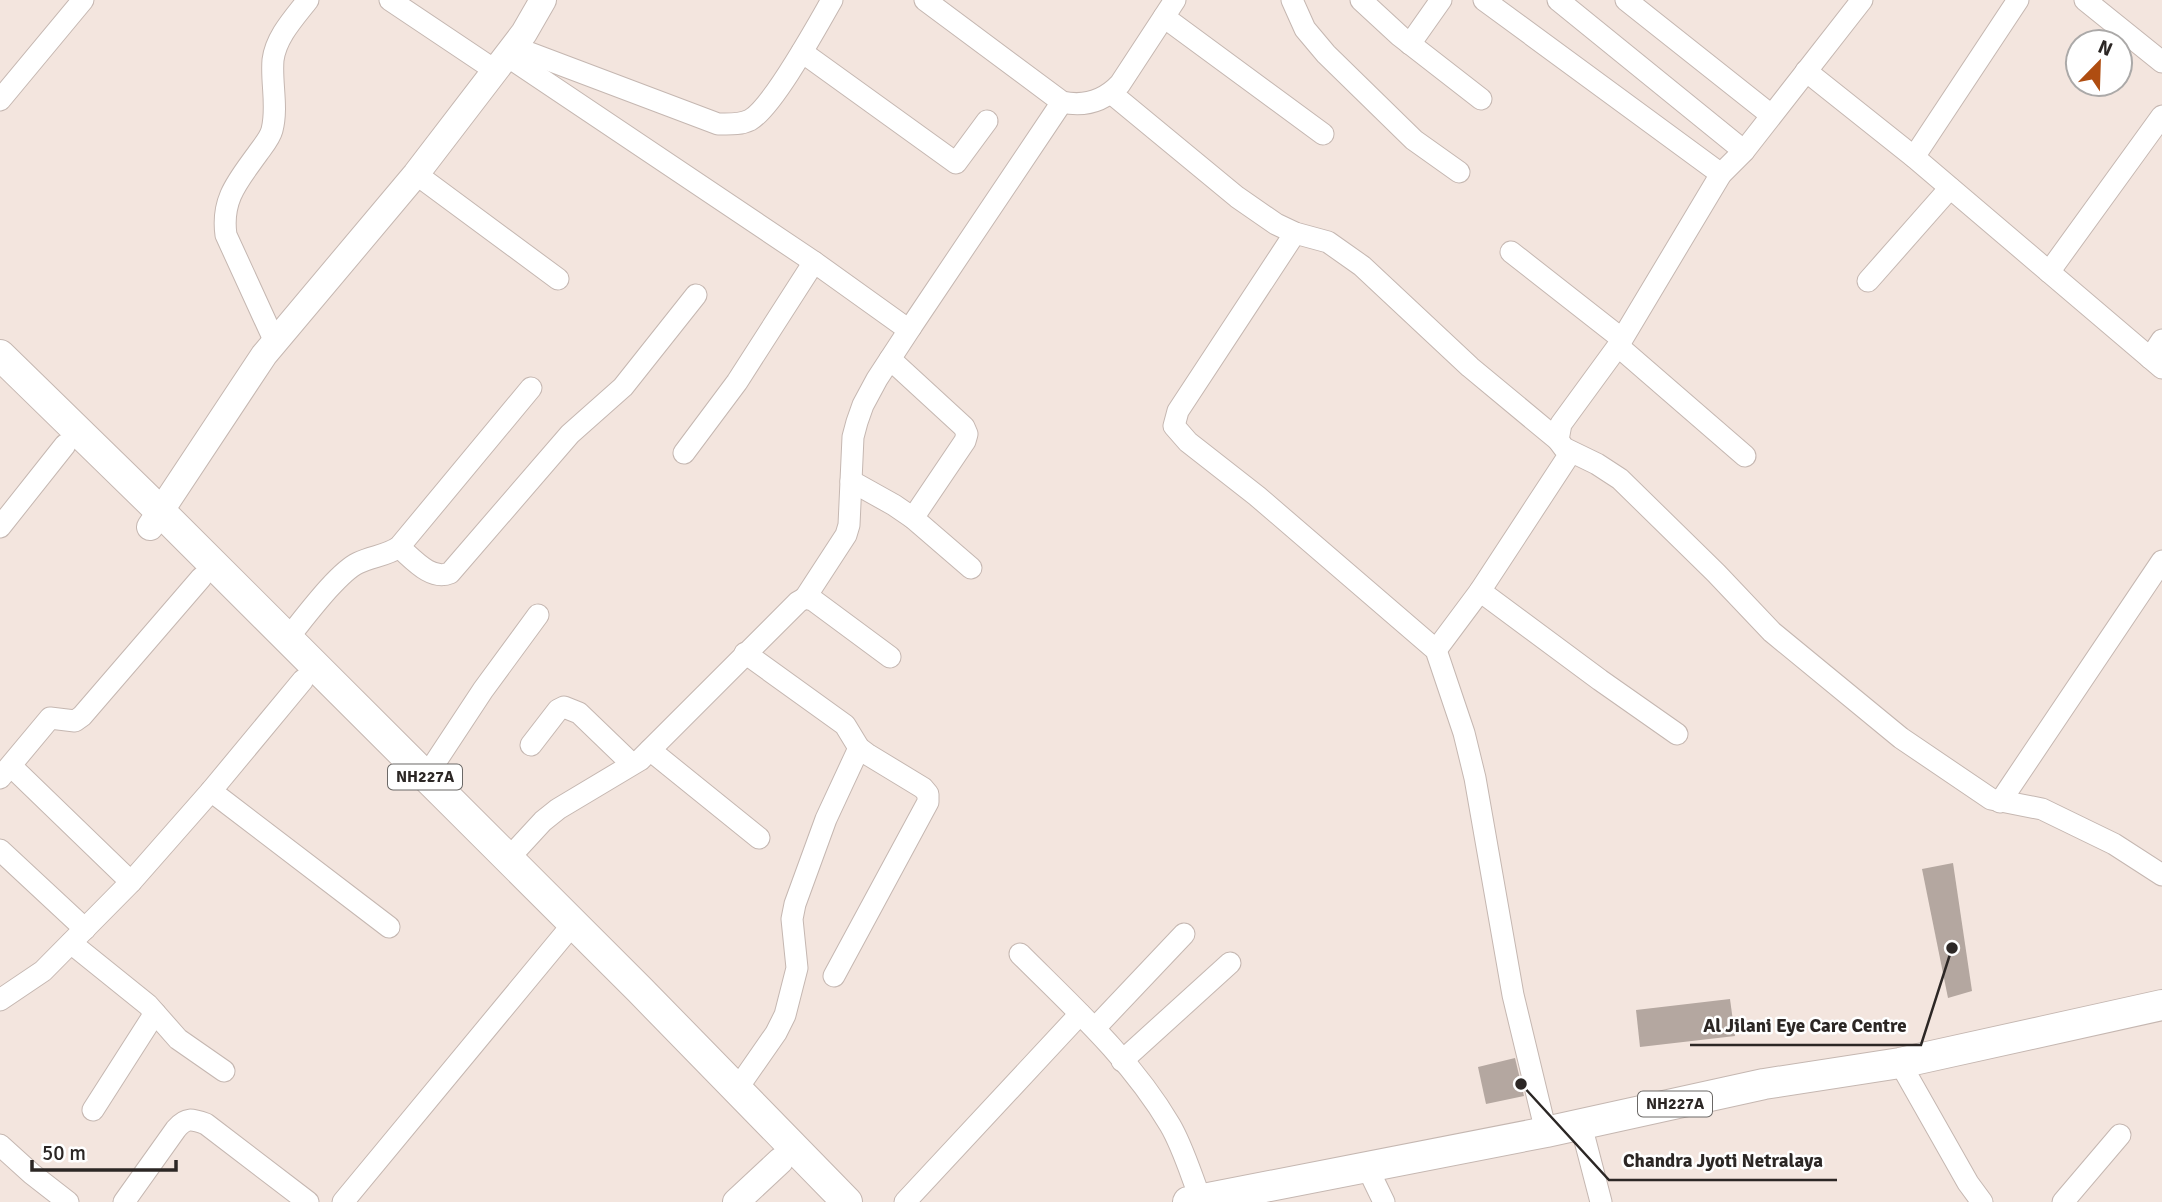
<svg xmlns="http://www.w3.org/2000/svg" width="2162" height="1202" font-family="Signika,sans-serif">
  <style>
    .building { fill: #b4a7a0 }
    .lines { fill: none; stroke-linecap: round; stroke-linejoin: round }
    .minor-casing { stroke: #c5b7b1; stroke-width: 23 }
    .major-casing { stroke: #c5b7b1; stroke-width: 28 }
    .highway-casing { stroke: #c5b7b1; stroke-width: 32 }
    .minor { stroke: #fff; stroke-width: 21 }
    .major { stroke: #fff; stroke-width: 26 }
    .highway { stroke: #fff; stroke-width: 30 }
    .labels { text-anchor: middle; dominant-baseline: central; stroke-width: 5; stroke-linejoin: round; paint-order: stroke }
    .shield { fill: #fff; stroke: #6b6866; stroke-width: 2 }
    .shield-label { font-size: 16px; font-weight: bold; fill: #2c2725 }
    .leader { fill: none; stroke: #2c2725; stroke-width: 2.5 }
    .callout-dot { fill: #2c2725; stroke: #fff; stroke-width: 2.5 }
    .callout-label { font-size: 19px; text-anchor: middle; font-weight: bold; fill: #2c2725; stroke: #fff; stroke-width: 5; stroke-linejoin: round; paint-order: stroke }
  </style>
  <rect width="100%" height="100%" fill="#f3e5de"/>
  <g class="building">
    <path d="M1953,863l19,128 -24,7 -26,-129z"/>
    <path d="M1730,999l5,37 -95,11 -4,-37z"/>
    <path d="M1515,1058l9,38 -38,8 -8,-37z"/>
  </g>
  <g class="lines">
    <defs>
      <g id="minor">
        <path d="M390,0l106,71"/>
        <path d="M925,0l137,102c23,5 42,-1 58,-18l55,-84"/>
        <path d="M1292,0l13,29 21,25 88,86 45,32"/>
        <path d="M1361,0l39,36 81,63"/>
        <path d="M1484,0l237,174"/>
        <path d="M1558,0l186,151"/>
        <path d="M1626,0l145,115"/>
        <path d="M1862,0l-118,151 -23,23 -103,172 -57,78 -3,16 6,8 33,16 23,15 96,94 56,59 129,106 90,61 51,10 72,35 48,31"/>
        <path d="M2085,0l77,62"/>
        <path d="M1164,17l159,117"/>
        <path d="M1410,44l31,-44"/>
        <path d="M514,47l204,77c11,0 22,1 32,-4 23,-13 67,-94 82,-120"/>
        <path d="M802,52l154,111 31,-42"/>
        <path d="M507,56l307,206 88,63 9,2 151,-225"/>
        <path d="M1806,71l108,86 248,211"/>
        <path d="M1111,93l126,104 39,27 19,9 33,9 34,24 108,101 88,73"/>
        <path d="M0,100l83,-100"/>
        <path d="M1914,157l104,-157"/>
        <path d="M416,174l142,105"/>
        <path d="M1295,233l-117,178 -4,15 14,16 69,54 179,154 28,83 11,45 38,217 33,137"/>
        <path d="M1511,252l111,87"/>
        <path d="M2049,272l113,-156"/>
        <path d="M1868,281l82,-93"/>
        <path d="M275,342l-49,-107c-5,-36 12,-54 32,-82 5,-7 12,-15 14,-23 6,-23 -1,-47 1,-70 3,-23 21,-42 35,-60"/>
        <path d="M1618,346l127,110"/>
        <path d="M2150,358l12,-18"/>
        <path d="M890,359l74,68 3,7 -2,7 -52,77"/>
        <path d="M684,453l53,-71 77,-120"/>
        <path d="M851,481l43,24 19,13 58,50"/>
        <path d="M0,527l65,-82"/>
        <path d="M399,547c14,12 32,34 51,26l120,-139 53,-47 73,-92"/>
        <path d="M1480,591l120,89 77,54"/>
        <path d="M805,598l41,-63 3,-10 4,-88 4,-15 6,-17 14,-26 34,-52"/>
        <path d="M287,639c16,-19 50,-66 71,-76 14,-7 28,-7 41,-16l132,-159"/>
        <path d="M1436,650l44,-59 91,-139"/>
        <path d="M745,653l100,72 14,23 8,6 56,34 5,6v8l-94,174"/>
        <path d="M531,745l27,-35 6,-3 15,6 53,51"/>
        <path d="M650,750l109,88"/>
        <path d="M11,766l120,116"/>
        <path d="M0,778l50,-60 25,3 7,-5 119,-138"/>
        <path d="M425,778l58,-88 55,-75"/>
        <path d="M211,791l178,136"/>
        <path d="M2000,802l162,-241"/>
        <path d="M0,850l85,79"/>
        <path d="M508,859l35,-38 15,-12 82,-49 158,-158 7,-4 8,2 77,57"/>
        <path d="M71,943l77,62 30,34 46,32"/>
        <path d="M1020,954c53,53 111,105 150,171 13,22 21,50 31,75"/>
        <path d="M0,1000l43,-29 88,-89 80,-91 92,-111"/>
        <path d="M1095,1028l89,-94"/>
        <path d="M1122,1061l108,-98"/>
        <path d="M1900,1063l68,120 14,19"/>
        <path d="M737,1089l39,-56 9,-18 12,-47 -5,-49 3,-15 31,-85 33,-71"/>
        <path d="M93,1110l62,-97"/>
        <path d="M1581,1125l20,77"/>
        <path d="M0,1145l32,29 36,28"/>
        <path d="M1367,1167l17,35"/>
        <path d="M124,1202l52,-73c10,-12 16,-10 30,-5l102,78"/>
        <path d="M343,1202l230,-278"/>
        <path d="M905,1202l175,-188"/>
        <path d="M2063,1202l57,-67"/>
      </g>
      <g id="major">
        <path d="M150,527l114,-172 152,-181 108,-141 19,-33"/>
        <path d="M736,1202l44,-41"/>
      </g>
      <g id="highway">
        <path d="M0,355l161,157 478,477 208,213"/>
        <path d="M1188,1202l358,-70 218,-48 136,-21 262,-58"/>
      </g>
    </defs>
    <use href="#minor" class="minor-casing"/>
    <use href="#major" class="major-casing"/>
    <use href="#highway" class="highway-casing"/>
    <use href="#minor" class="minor"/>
    <use href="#major" class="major"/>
    <use href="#highway" class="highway"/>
  </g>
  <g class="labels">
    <g class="shield">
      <rect x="388" y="764.5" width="74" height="25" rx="5"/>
      <rect x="1638" y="1091.5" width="74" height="25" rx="5"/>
    </g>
    <g class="shield-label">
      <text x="425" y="777">NH227A</text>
      <text x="1675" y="1104">NH227A</text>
    </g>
  </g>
  <path class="leader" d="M1952 948L1921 1045H1690M1521 1084L1609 1180H1837"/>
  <g class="callout-dot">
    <circle cx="1952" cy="948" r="7"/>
    <circle cx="1521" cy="1084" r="7"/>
  </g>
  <g class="callout-label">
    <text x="1805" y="1032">Al Jilani Eye Care Centre</text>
    <text x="1723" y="1167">Chandra Jyoti Netralaya</text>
  </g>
  <g transform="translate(2099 63) rotate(23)"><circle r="33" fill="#ffffff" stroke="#aba9a8" stroke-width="2"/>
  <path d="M0-5L12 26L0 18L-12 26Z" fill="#af4d11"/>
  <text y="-10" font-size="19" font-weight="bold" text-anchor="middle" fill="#2c2725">N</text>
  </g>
  <path d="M32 1160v10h144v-10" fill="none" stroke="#2c2725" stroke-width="3.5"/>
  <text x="42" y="1160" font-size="21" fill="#2c2725" stroke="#ffffff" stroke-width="5" paint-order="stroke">50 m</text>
</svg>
